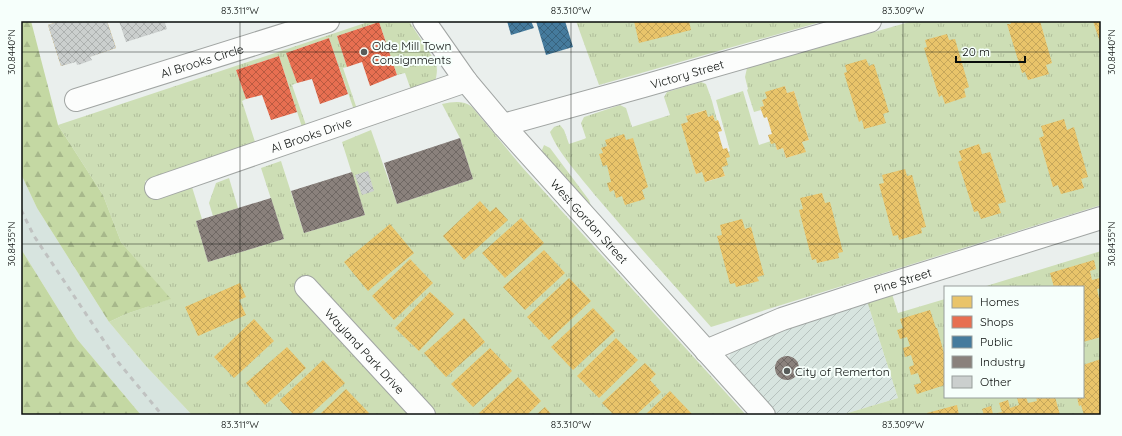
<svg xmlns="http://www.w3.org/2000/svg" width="1122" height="436" font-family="Quicksand,sans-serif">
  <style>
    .built { fill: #d7e4df }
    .industrial { fill: url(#industrial-furrows) }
    .grass { fill: url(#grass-tufts) }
    .forest { fill: url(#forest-firs) }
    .homes { fill: url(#homes-cross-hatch) }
    .shops { fill: url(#shops-cross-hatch) }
    .public { fill: url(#public-cross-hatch) }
    .industry { fill: url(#industry-cross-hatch) }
    .building { fill: url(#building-cross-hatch) }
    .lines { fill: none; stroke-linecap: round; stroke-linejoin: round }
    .minor-casing { stroke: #a1a5a3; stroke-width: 24 }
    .tertiary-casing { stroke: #a1a5a3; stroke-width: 24 }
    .path { stroke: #cccece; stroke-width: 2.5; stroke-dasharray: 3 3; stroke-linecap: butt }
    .minor { stroke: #fcfdfc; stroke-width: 22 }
    .tertiary { stroke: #fcfdfc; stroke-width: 22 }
    .rail { stroke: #c0c2c1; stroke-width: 3; stroke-dasharray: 5 5; stroke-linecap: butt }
    .ticks { fill: none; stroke: #090d0b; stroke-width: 1; stroke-opacity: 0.45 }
    .poi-dot { fill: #585c5a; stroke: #f6fffb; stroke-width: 1.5 }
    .labels { text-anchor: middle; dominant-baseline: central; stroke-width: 4; stroke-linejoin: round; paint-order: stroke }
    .poi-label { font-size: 12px; fill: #090d0b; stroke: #f6fffb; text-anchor: start }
    .street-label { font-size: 12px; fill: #090d0b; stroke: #f6fffb }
    .neatline { fill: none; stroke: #090d0b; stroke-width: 1.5 }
    .ticks-label { font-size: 10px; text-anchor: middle; fill: #090d0b }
  </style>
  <defs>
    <pattern id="industrial-furrows" width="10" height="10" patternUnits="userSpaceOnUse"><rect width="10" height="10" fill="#d7e4df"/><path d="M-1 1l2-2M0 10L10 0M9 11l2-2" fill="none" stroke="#b7c2be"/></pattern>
    <pattern id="grass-tufts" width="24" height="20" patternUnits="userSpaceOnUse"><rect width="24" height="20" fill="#cddeb5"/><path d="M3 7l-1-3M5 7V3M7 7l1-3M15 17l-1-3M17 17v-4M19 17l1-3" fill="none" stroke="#afbd9a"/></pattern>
    <pattern id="forest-firs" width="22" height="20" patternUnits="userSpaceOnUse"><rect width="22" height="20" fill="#c4d8a3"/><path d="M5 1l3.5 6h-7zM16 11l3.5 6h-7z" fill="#a7b88b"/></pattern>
    <pattern id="homes-cross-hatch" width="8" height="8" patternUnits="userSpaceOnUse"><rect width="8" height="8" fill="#e9c46a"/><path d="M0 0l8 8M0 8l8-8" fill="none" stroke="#c6a75b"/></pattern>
    <pattern id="shops-cross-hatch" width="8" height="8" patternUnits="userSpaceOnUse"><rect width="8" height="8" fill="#e76f51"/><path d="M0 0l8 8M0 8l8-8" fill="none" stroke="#b95a41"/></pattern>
    <pattern id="public-cross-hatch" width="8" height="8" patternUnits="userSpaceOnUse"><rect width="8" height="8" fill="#457b9d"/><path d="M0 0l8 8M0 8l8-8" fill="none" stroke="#38637e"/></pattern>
    <pattern id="industry-cross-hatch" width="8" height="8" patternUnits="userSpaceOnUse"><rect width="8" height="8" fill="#8a817c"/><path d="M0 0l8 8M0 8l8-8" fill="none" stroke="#6f6864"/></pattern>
    <pattern id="building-cross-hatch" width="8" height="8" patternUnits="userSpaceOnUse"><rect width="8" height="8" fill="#cbcfce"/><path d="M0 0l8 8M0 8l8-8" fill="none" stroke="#adb1b0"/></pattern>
  </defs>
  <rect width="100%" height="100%" fill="#eaefed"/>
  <path class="built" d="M21,174l16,34 72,114 36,43 47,50h-51l-64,-76 -56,-90z"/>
  <path class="industrial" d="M867,301l31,97 -57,17h-66l-44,-50 -2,-7 3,-8 8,-7z"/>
  <g class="grass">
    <path d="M371,21h38l26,40c3,7 2,13 0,21l-23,11 -7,-20 -8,2 -18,-53 -42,14 10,31 -4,1 15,44 -3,1 -26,-75 -43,15 11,30 -5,2 15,43 -4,2 -24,-74 -43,14 10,29 -4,2 14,44 -111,36 8,18 39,-12 10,32 -6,2 12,41 76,-23 -23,-71 20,-7 23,72 61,-18 -23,-73 29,-12 26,74 76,-25 -13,-41 -18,-34c11,-2 21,-4 30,3l50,60 224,248h-554l-47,-50 -36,-43 17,-8 44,-15 -49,-57 -18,-47 -45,-70z"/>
    <path d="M576,21h248l-225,64z"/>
    <path d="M913,21h188v184l-390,122c-39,-44 -79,-88 -117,-133 -14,-18 -36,-41 -44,-62l4,-5 6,-2 4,5 5,14 15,-5 2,-1 -5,-15 3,-6 36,-12 6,3 6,19 38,-12 -6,-18 3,-5 34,-10 5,2 6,17 5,19 -2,1 -2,-6 -5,2 -3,-7 -19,6 2,6 -6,2 14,50 6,-2 4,10 19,-6 -3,-9 6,-15 2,-1 -14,-51 27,-9 16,54 15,-5 3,10 6,-2 3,10 19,-6 -3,-10 7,-2 -15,-49 -7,2 -2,-7 -18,12 -5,2 2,6 -4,1 1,3 -7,2 -7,-22 1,-1 -3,-12 2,-9z"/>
    <path d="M544,145l6,3 39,52 5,15 -49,-55 -3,-10z"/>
    <path d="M229,178l9,30 -25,8 -4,-13 7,-20z"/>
    <path d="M1101,251v164h-260l57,-17 -31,-97 25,-7 6,19 47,-14v98h138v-110h-100z"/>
  </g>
  <g class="forest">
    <path d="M21,21h10l27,104 45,70 18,47 50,57 -45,15 -17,8 -72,-114 -16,-34z"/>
    <path d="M21,249l56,90 64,76h-120z"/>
  </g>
  <g class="homes">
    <path d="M60,21h47l9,27 -55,18 -13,-41z"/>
    <path d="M634,21h55l2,9 -52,13z"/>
    <path d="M1010,21h30l12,42 -6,2 3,9 -21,6 -3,-8 -3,1 -15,-49h4z"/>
    <path d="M1093,21h8v24z"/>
    <path d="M947,34l2,6 6,-1 14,48 -5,2 2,8 -21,7 -3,-9 -3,2 -15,-49 3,-1 -2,-7z"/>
    <path d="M866,59l3,7 5,-2 15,48 -6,2 3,9 -22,6 -2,-9 -3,2 -15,-49 3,-1 -2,-7z"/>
    <path d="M785,86l2,7 7,-2 15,49 -7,2 4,10 -20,6 -3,-10 -6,2 -2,-7 -4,1 -3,-9 4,-1 -5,-17 -3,1 -4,-11 4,-1 -2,-6 5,-2 -2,-6z"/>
    <path d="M706,110l2,7 5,-2 2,6 3,-1 4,11 -4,1 5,17 4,-1 3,9 -4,1 2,7 -6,2 3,9 -20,6 -3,-10 -6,2 -15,-50 7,-2 -2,-6z"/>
    <path d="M1064,119l3,11 7,-3 14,50 -7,2 3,9 -23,6 -3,-9 -5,2 -14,-49 5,-2 -3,-10z"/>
    <path d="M624,134l2,6 7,-2 15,49 -6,3 3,9 -20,6 -3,-9 -6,2 -2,-8 -4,2 -3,-9 4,-1 -4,-17 -4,1 -4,-12 4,-1 -2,-5 6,-2 -2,-6z"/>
    <path d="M979,144l3,10 8,-2 16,50 -8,2 3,9 -20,6 -3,-8 -4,1 -16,-50 4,-2 -3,-9z"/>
    <path d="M905,169l2,7 5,-1 14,52 -5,1 1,5 -23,7 -1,-5 -5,1 -14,-52 5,-1 -2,-8z"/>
    <path d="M822,193l3,10 5,-1 13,50 -5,1 1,5 -22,5 -1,-4 -4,1 -13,-50 4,-1 -3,-11z"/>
    <path d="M480,201l10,11 6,-5 12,13 -44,40 -21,-24z"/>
    <path d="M521,218l23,25 -39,35 -23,-25z"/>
    <path d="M742,219l3,10 6,-2 13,48 -7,2 2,4 -23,6 -1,-4 -5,1 -13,-48 5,-1 -2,-10z"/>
    <path d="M390,224l24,29 -46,38 -24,-29z"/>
    <path d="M544,250l21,23 -40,37 -22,-23z"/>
    <path d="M410,259l23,24 -39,37 -22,-24z"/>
    <path d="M1094,260l2,9 -6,2 2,9 8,-2 1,5v5l-4,1 2,9 2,-1v40l-18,5v-55h-29l-4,-14z"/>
    <path d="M569,278l22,23 -42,39 -22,-23z"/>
    <path d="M240,283l6,14 -7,3 7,15 -48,21 -13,-29z"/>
    <path d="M430,292l24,22 -35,37 -24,-23z"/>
    <path d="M593,308l22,23 -42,39 -22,-23z"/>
    <path d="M930,310l6,18h1l8,29v28l-28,9 -3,-9 7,-2 -3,-10 -7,2 -2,-8 5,-2 -3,-10 -6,2 -2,-9 7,-2 -3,-9 -7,2 -3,-9 6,-2 -3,-9z"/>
    <path d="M464,318l21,24 -39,35 -22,-24z"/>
    <path d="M254,319l20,22 -40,37 -20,-21z"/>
    <path d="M616,338l22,22 -39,38 -22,-22z"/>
    <path d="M287,347l19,21 -41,37 -19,-22z"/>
    <path d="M490,348l22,23 -39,36 -22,-23z"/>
    <path d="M1101,359v56h-17l-3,-10 -2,1 -2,-9h6v-32z"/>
    <path d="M323,360l22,23 -35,32h-16l-14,-15z"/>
    <path d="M645,363l11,11 -6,6 11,12 -25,23h-22l-12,-12z"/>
    <path d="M518,377l23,24 -14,14h-48l-1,-1z"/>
    <path d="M346,389l23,24 -2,2h-48z"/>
    <path d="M670,391l22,23 -1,1h-46z"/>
    <path d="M1019,397h7l2,6 9,-2 -1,-4h19l5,18h-76l-2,-6 9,-3 2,8 9,-2 -3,-9 9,-3 2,8 9,-3 -2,-7z"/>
    <path d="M957,405l2,10h-32v-2z"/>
    <path d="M545,407l7,8h-16z"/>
  </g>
  <g class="shops">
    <path d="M379,22l18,53 -27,11 -8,-24 -15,5 -10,-31z"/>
    <path d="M329,38l19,56 -28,10 -8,-25 -15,4 -11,-30z"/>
    <path d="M279,56l18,56 -26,8 -9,-25 -16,4 -10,-29z"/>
  </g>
  <g class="public">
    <path d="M507,21h24l3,7 -23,7z"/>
    <path d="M536,21h29l8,26 -27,8z"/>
  </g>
  <g class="industry">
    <path d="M460,138l13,41 -76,25 -13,-41z"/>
    <path d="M352,172l13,43 -61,18 -13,-42z"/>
    <path d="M271,198l13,41 -76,23 -12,-41z"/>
    <circle cx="787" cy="368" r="12"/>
  </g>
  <g class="building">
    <path d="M60,21h47l9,27 -26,9 2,3 -11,4 -4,1 -1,-3 -15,4 -13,-41z"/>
    <path d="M119,21h51l-5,2 2,6 -41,13z"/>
    <path d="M368,171l6,20 -12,4 -7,-20z"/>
  </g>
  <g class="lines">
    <defs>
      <g id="minor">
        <path id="s1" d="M76,100l252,-79"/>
        <path id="s2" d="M503,125l141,-39 226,-65"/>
        <path id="s3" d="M156,188l310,-107"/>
        <path id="s4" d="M306,287l118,128"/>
        <path id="s5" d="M706,351l76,-32 86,-28 233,-73"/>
      </g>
      <g id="tertiary">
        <path id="s6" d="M424,21l42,60 37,44 261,290"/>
      </g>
    </defs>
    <use href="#minor" class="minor-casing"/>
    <use href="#tertiary" class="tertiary-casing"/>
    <path class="path" d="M80,62l11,-4"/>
    <use href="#minor" class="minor"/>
    <use href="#tertiary" class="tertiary"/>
    <path class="rail" d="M21,210l13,26 84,126 44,53"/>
  </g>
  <path class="ticks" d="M240,21v394M571,21v394M903,21v394M21,52h1080M21,244h1080"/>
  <g class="poi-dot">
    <circle cx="364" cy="52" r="4"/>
    <circle cx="787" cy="371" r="4"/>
  </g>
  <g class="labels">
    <g class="poi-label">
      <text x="372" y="45">Olde Mill Town<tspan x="372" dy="14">Consignments</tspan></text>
      <text x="795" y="371">City of Remerton</text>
    </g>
    <g class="street-label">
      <text stroke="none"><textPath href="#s1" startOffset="132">Al Brooks Circle</textPath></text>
      <text stroke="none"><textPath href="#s2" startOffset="191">Victory Street</textPath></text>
      <text stroke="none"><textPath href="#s3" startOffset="164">Al Brooks Drive</textPath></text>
      <text stroke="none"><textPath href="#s6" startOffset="260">West Gordon Street</textPath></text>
      <text stroke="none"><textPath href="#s5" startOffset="209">Pine Street</textPath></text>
      <text stroke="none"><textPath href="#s4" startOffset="87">Wayland Park Drive</textPath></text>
    </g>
  </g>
  <rect width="1122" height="436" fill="none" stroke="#f6fffb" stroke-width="44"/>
  <rect x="944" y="286" width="140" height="112" fill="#f6fffb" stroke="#979e9b"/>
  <rect x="952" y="296" width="20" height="12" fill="#e9c46a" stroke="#979e9b"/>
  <text x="980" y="306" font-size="12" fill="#090d0b">Homes</text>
  <rect x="952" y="316" width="20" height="12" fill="#e76f51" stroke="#979e9b"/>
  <text x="980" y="326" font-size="12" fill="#090d0b">Shops</text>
  <rect x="952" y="336" width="20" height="12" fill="#457b9d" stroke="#979e9b"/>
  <text x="980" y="346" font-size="12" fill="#090d0b">Public</text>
  <rect x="952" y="356" width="20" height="12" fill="#8a817c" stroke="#979e9b"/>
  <text x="980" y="366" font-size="12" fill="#090d0b">Industry</text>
  <rect x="952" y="376" width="20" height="12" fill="#cbcfce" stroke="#979e9b"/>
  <text x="980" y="386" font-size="12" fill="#090d0b">Other</text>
  <path d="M956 56v6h69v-6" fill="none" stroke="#090d0b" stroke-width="2"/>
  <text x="962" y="56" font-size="12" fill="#090d0b" stroke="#f6fffb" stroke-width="3" paint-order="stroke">20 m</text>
  <rect x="22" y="22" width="1078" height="392" class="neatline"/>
  <g class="ticks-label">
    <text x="240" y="14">83.311°W</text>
    <text x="571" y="14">83.310°W</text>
    <text x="903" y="14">83.309°W</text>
    <text transform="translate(11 52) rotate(-90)" y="4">30.8440°N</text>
    <text transform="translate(1111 52) rotate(-90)" y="4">30.8440°N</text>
    <text transform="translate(11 244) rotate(-90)" y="4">30.8435°N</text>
    <text transform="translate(1111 244) rotate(-90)" y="4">30.8435°N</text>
    <text x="240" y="428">83.311°W</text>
    <text x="571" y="428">83.310°W</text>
    <text x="903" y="428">83.309°W</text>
  </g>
</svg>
